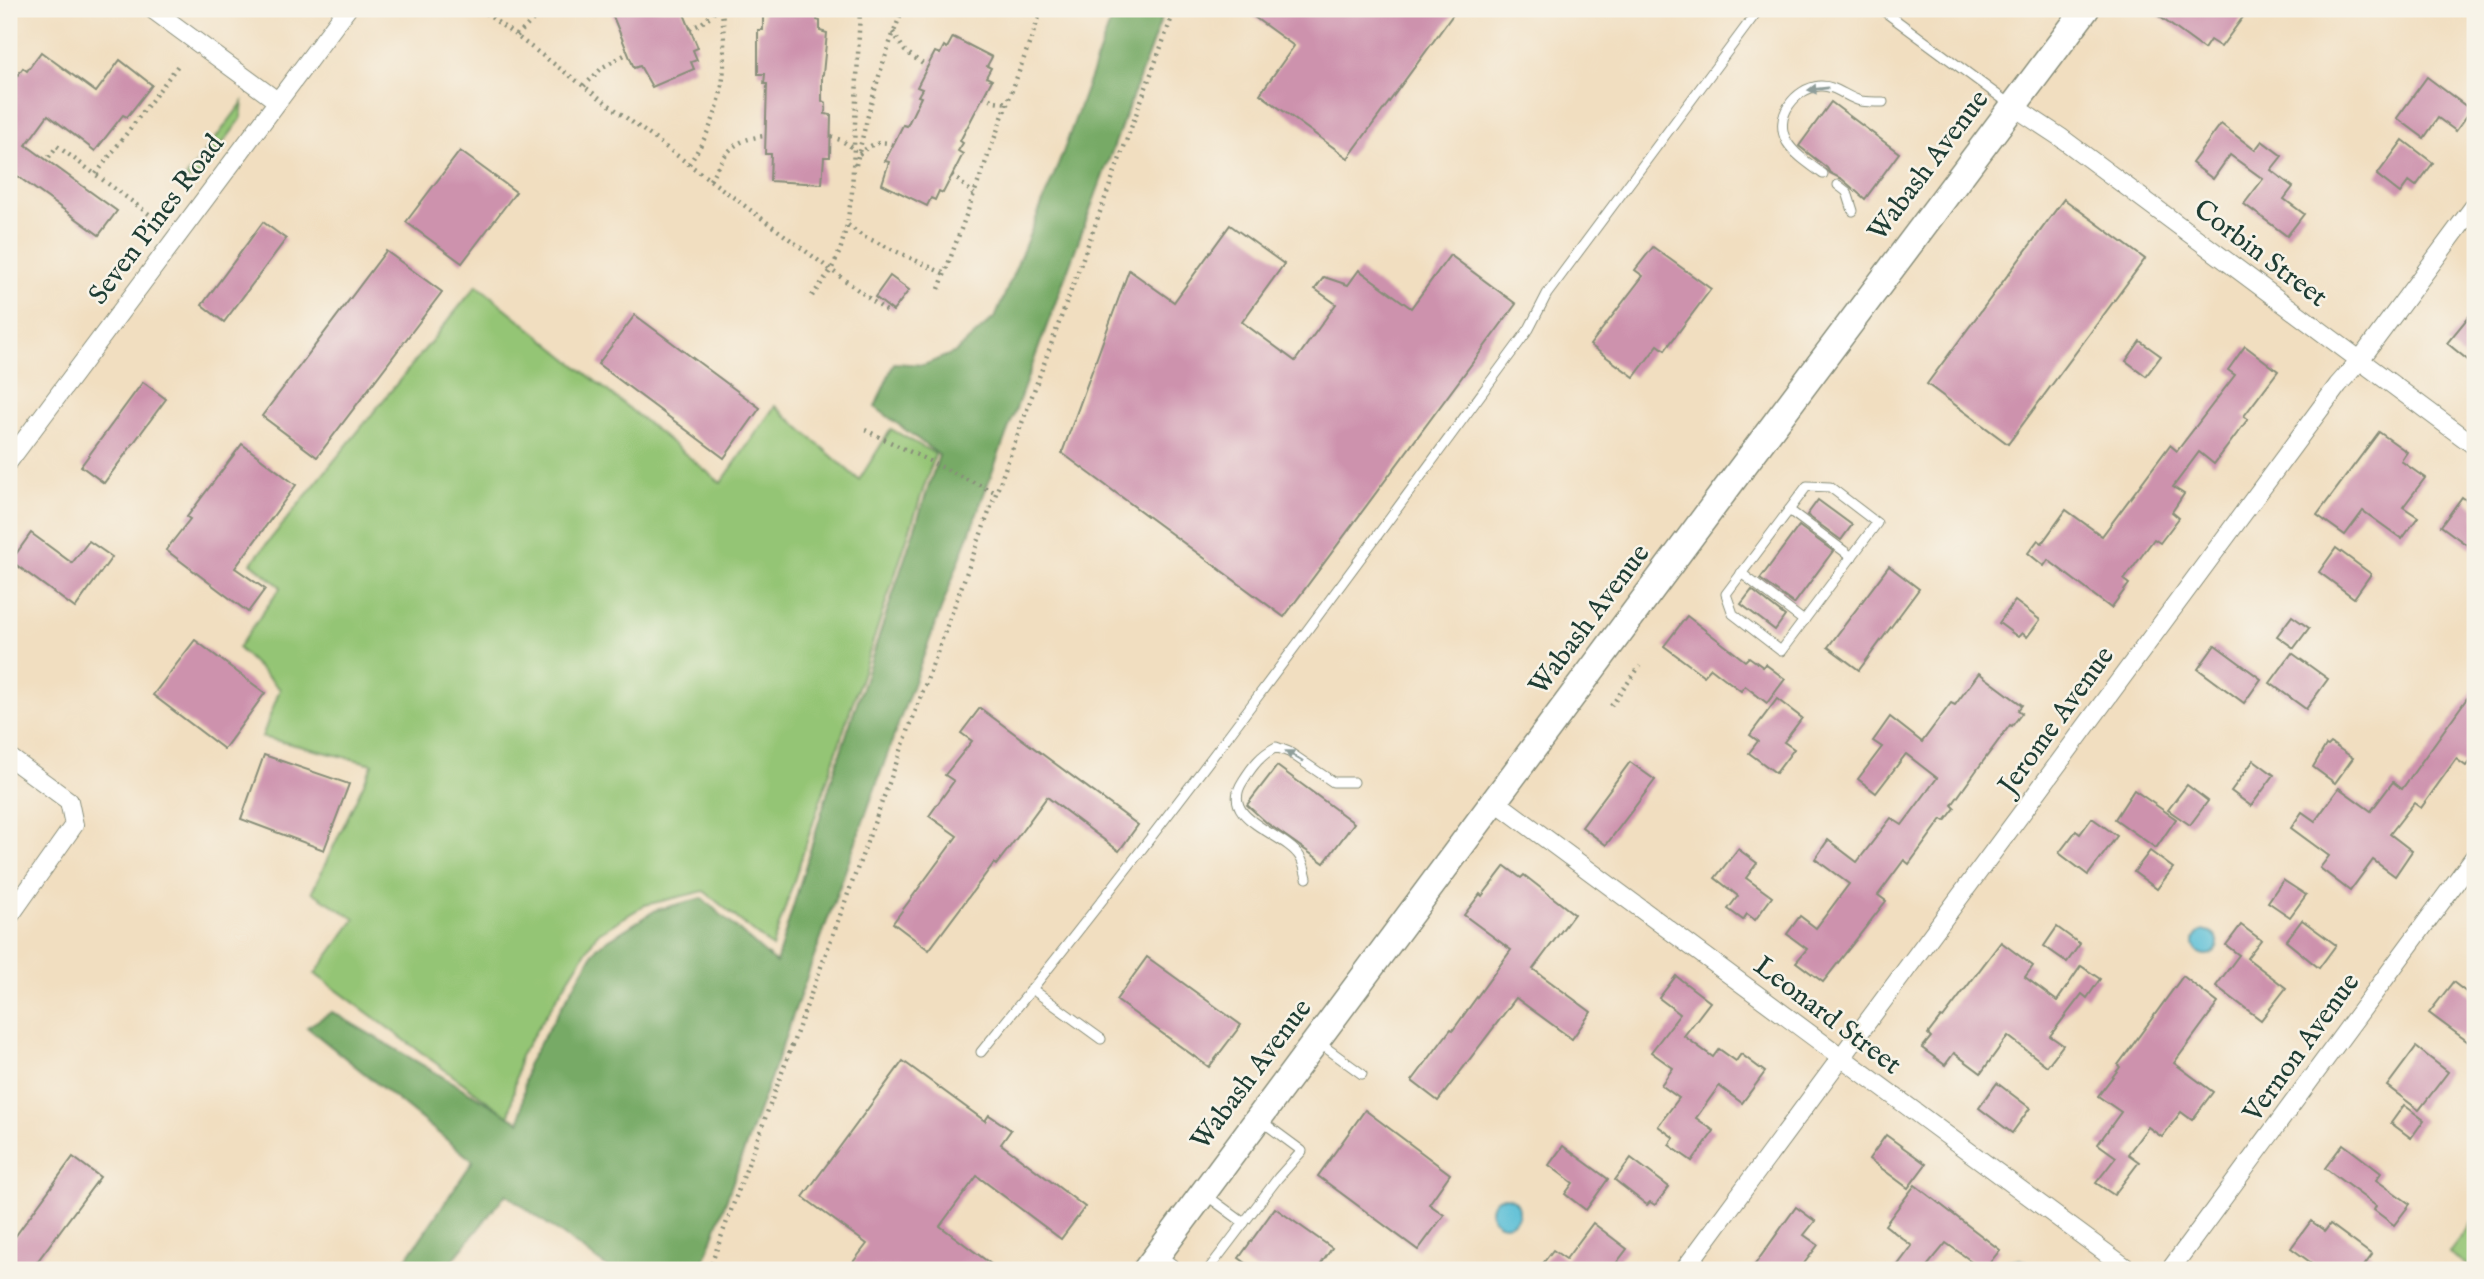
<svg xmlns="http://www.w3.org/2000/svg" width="2484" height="1279" font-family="'IM FELL English',serif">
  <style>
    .green { fill: #94c574; stroke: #5a8154; stroke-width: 2 }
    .forest { fill: #7a6; stroke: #4b744d; stroke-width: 2 }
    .water { fill: #58bed6; stroke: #3c7e85; stroke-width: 2 }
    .building { fill: #cd92ad }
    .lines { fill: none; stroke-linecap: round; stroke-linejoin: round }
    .service-casing { stroke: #888e7a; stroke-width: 11 }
    .minor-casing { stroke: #888e7a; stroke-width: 20 }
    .primary-casing { stroke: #888e7a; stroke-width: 29 }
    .path { stroke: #888e7a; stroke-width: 4.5; stroke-dasharray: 2 5; stroke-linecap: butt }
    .service { stroke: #fff; stroke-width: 9 }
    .minor { stroke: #fff; stroke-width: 18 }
    .primary { stroke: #fff; stroke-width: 26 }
    .oneway { fill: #8f9e9a }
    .labels { text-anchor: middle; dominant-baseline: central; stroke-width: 5; stroke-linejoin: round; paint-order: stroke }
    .street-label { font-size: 28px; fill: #1f3d34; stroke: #f7f3e8 }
  </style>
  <rect width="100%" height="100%" fill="#f7f3e8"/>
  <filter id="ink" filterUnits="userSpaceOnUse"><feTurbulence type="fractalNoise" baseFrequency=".0143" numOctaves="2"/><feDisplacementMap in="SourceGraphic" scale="14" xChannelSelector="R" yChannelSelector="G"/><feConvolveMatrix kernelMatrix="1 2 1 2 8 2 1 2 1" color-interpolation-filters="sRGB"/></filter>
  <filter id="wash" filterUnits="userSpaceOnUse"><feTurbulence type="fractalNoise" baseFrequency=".00686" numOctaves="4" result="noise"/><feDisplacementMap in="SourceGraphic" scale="28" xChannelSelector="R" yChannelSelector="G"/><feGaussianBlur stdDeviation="1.57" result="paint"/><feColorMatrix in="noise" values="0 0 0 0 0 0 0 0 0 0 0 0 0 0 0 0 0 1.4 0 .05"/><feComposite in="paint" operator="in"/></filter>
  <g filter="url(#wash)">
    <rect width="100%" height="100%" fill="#f1dec0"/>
    <g class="green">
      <path d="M243,102l-2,17 -45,60 -12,1z"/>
      <path d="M477,285l244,198 54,-77 84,74 32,-51 44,25 -163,493 -68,-56 -59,14 -48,29 -77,122 -11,61 -194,-143 40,-55 -43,-27 61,-128 -111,-27 18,-48 -42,-41 43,-61 -30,-24z"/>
      <path d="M2475,1218v52h-1l-25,-17z"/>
    </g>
    <path class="forest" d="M1115,9h50l-266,713 -198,548h-90l-105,-76 -61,76h-46l74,-109 -166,-134 25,-15 188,110 7,-57 70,-118 59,-37 46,-12 74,65 57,-188 106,-320 -64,-48 19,-44 30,2 32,-13 40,-36 65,-158z"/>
    <g class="water">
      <circle cx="2206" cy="943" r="12"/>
      <circle cx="1505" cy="1211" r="14"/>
      <path d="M2019,1259l7,4 1,7h-35l6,-7z"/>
    </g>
    <g id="blocks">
      <g class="building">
        <path d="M610,9h72l16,39 -5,2 4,10 -6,2 3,7 -42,18 -12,-21 -6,2z"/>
        <path d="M763,9h42l13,3 -1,8 3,1v10l7,2 -4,41 -1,1v26l4,2 -1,11 6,1 -1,42h-6l-2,27 -52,-3 1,-27h-6l2,-70h-3l1,-10h-7v-44h5z"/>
        <path d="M1243,9h214l-109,149 -88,-64 34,-48z"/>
        <path d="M2149,9h100l-28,38 -11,-7 -6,9z"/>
        <path d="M953,37l39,20 -5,9 4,2 -5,9 6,3 -32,61 3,2 -5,8 5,3 -20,39 -4,-2 -4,9 -4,-2 -4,8 -45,-22 7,-22 -4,-1 18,-36 4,1 14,-29 -3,-1 4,-7 -5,-2 18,-35 5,2 4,-8 3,2z"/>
        <path d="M41,52l55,40 24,-32 32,25 -25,32 -4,-2 -28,36 -47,-36 -22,30 91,66 -18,24 -90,-65v-83l14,-19 4,3z"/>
        <path d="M2427,77l44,33 -15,21 -18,-13 -14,20 -27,-20z"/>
        <path d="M1831,102l68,51 -34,46 -23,-20 -12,-6 -3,-5 -28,-22z"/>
        <path d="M2221,124l34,26 7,-9 20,15 -11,14 22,17 -9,12 20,15 -17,22 -43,-32 19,-25 -33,-24 -17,24 -21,-16z"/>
        <path d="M2403,140l30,23 -17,23 -7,-5 -9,12 -23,-18z"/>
        <path d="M460,151l56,41 -54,71 -56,-41z"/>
        <path d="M2064,199l81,60 -137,185 -81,-60z"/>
        <path d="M263,222l23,17 -62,83 -22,-17z"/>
        <path d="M1230,225l54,39 -42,58 53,39 41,-57 -21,-15 9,-12 24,8 11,-15 52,38 39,-53 66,49 -232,313 -222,-164 67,-183 45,32z"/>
        <path d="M1653,247l58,42 -46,61 -7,-5 -24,32 -44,-32 53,-69 -8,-6z"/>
        <path d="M386,251l56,41 -125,165 -55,-41z"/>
        <path d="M890,276l19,14 -16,21 -18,-14z"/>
        <path d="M2475,309v57l-28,-23z"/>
        <path d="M635,315l125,93 -36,50 -126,-94z"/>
        <path d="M2140,341l21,15 -15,20 -20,-15z"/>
        <path d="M2245,346l33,25 -34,45 4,3 -34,45 -15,-12 -26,35 11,7 -12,18 7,6 -19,25 -6,-4 -30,41 5,4 -18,24 -63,-48 -4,6 -16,-13 10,-13 4,3 24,-33 36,26 68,-91 7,6 58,-76 -7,-5z"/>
        <path d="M143,382l23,17 -62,84 -23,-17z"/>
        <path d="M2379,432l28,20 -6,9 24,17 -22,29 15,10 -16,22 -39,-28 -18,24 -28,-20z"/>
        <path d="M242,444l54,41 -61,83 30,21 -17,23 -82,-62 24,-31 -3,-2z"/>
        <path d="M2462,497l13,10v44l-34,-25z"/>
        <path d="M1818,500l34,25 -11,15 -34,-25z"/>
        <path d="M1799,526l34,25 -39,53 -34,-25z"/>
        <path d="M31,533l41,30 17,-22 23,16 -37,51 -64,-47z"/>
        <path d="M2336,548l35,26 -17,24 -35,-26z"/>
        <path d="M1889,566l30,23 -60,81 -31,-23z"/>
        <path d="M1752,590l33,26 -10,14 -34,-26z"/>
        <path d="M2015,601l25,19 -13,17 -5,-4 -4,4 -19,-14z"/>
        <path d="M1687,616l58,45 4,-4 14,10 2,-3 20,15 -18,24 -22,-17 -4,5 -30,-23 -7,8 -40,-30z"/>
        <path d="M2292,616l17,12 -15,20 -17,-12z"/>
        <path d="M195,640l70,53 -41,56 -71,-54z"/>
        <path d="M2215,645l46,34 -17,24 -46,-34z"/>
        <path d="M2292,653l36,26 -22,30 -36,-26z"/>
        <path d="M1979,673l43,32 -4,5 4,3 -10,13 -2,-1 -34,46 -24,34 3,3 -10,13 -3,-2 -33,45 -5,-4 -26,35 8,6 -63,81 -27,-20 11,-13 -20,-15 13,-18 16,12 33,-44 -34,-25 13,-19 29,22 34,-44 11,7 35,-47 -31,-24 -30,39 -18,-14 24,-32 -9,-6 17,-24 32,25 29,-39 4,2z"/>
        <path d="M2475,687v66l-9,13 -10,-7 -35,49 -7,-5 -24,31 22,17 -17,25 -22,-16 -23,31 -30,-23 9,-12 -38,-28 11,-16 13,9 24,-33 32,23 22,-29 9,7z"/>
        <path d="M1777,699l25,19 -18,24 10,7 -18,24 -27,-20 9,-12 -8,-6z"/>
        <path d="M980,708l158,117 -19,26 -72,-54 -25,34 -26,34 -2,-2 -65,87 -36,-27 64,-87 -28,-20 25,-35 -9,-6 27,-34 -11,-8z"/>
        <path d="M2331,743l22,15 -18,25 -22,-16 13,-22 2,1z"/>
        <path d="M264,755l85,29 -25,66 -83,-31z"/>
        <path d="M2254,760l20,15 -23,31 -20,-15z"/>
        <path d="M1630,762l25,18 -49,65 -24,-18z"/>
        <path d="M1277,766l77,57 -30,40 -57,-40 -20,-18z"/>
        <path d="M2187,785l21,16 -18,24 -22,-15z"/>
        <path d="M2134,790l42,29 -20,29 -41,-29z"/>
        <path d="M2092,818l25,18 -29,39 -29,-22 17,-22 4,3z"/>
        <path d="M1738,849l19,14 -11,15 26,19 -17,23 -8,-6 -4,6 -15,-11 10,-13 -23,-18z"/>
        <path d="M2150,851l23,17 -16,21 -23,-17z"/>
        <path d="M1505,866l16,12 3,-3 50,39 -41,55 58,43 -19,27 -56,-41 -78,103 -26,-20 39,-52 2,1 58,-80 -47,-35 16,-21 2,2z"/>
        <path d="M2283,880l23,15 -16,22 -22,-15z"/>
        <path d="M2302,920l34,25 -17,23 -33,-27z"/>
        <path d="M2241,925l20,15 -14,18 39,30 -25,32 -45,-34 23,-31 -13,-10z"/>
        <path d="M2057,927l23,17 -13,18 -23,-16z"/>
        <path d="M2001,942l32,24 -8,11 32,24 24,-35 19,13 -13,19 -5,-4 -32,42 13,9 -16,21 -39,-30 -27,37 -27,-20 -9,12 -23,-17 9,-11 -3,-3 13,-17 2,1z"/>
        <path d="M1147,957l94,68 -32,42 -93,-67z"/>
        <path d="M1676,976l34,26 -26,34 29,21 6,-8 17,12 5,-7 24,18 -23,31 -23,-17 -23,32 18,13 -22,30 -23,-16 5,-7 -16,-12 21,-28 -18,-13 12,-17 -22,-16 29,-38 -21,-16z"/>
        <path d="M2183,976l35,27 -44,60 39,29 -21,28 -11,-8 -19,25 -14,-10 -20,27 11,8 -25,33 -18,-12 20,-26 -18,-13 23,-32 -23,-16 22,-29 -2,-2z"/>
        <path d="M2453,982l22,17v48l-46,-34z"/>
        <path d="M2416,1047l32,25 -29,38 -32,-24z"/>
        <path d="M903,1061l82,60 4,-6 22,15 -10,14 84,63 -24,32 -84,-63 -37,50 59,44h-152l20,-26 -64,-47z"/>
        <path d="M1997,1083l33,25 -18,25 -33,-25z"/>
        <path d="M2404,1105l20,15 -13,18 -20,-15z"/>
        <path d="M1365,1110l85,64 -21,30 15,11 -26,35 -100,-74z"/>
        <path d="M1886,1135l40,29 -18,24 -39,-29z"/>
        <path d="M2343,1144l38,29 -5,7 34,24 -16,21 -20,-15 2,-4 -51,-38z"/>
        <path d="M1563,1146l45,33 -22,31 -21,-16 8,-11 -24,-18z"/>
        <path d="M73,1157l27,20 -69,93h-22v-25z"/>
        <path d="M1631,1158l38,29 -14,18 -5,-3 -3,3 -32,-25z"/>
        <path d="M1915,1185l85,65 -16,20 -38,-27 -22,27h-30l18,-24 -27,-21z"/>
        <path d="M1796,1207l19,14 -11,14 14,10 -19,25h-48z"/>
        <path d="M1275,1208l57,40 -15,22h-61l-17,-12z"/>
        <path d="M2311,1221l14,10 5,-7 42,31 -11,15h-40l-30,-22z"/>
        <path d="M1593,1223l34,26 -16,21h-73l15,-20 13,9z"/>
      </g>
    </g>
  </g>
  <g filter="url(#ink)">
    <use href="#blocks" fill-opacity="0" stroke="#888e7a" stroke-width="2"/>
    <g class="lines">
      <defs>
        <g id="service">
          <path d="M1881,9l130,96"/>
          <path d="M1823,174c-12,-9 -28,-19 -36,-32 -14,-25 8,-54 33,-56 15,-1 27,12 41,15 7,1 15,1 22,1"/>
          <path d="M1838,185l9,7 6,19"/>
          <path d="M1807,486l23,1 47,36 -96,128 -48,-37 -7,-20z"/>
          <path d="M1789,510l63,47"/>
          <path d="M1741,573l63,48"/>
          <path d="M1307,878c-2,-7 -3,-15 -7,-21 -14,-24 -83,-37 -57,-76 10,-16 18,-26 33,-34l13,5 44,30h21"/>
          <path d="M1101,1039l-69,-50c172,-215 334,-438 497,-660l18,-35 212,-285"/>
          <path d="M1318,1042l44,32"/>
          <path d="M981,1052l51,-63"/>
          <path d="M1206,1195l38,28"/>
          <path d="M1160,1255l21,15"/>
          <path d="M1208,1270l70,-92 24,-27 -42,-31"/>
        </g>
        <g id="minor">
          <path d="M152,9l125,92"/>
          <path d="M2013,106l47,31 415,309"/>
          <path d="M9,461l338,-452"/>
          <path d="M9,757l60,44 5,24 -65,92"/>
          <path d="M1495,801l634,469"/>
          <path d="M1684,1270l654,-885 22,-25 115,-155"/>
          <path d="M2170,1270l305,-414"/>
        </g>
        <path id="primary" d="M1146,1270l577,-777 363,-484"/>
      </defs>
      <use href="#service" class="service-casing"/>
      <use href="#minor" class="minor-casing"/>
      <use href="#primary" class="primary-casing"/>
      <g class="path">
        <path d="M480,9l409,304"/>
        <path d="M690,29l12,-6 16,-14"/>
        <path d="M893,32l12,19 22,16"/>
        <path d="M517,36l26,-27"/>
        <path d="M584,86l19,-19 25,-14"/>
        <path d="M983,96l11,5 14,2"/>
        <path d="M831,137l10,3 13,9"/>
        <path d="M859,154c11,-9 21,-15 34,-9"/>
        <path d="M49,157l8,-11 96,71"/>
        <path d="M689,164c37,-55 38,-91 33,-155"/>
        <path d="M856,165c12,-53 26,-106 47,-156"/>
        <path d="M96,174l83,-110"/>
        <path d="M952,175l22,19"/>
        <path d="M710,180c15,-27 23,-41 55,-44"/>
        <path d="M848,225l13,10 84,39"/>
        <path d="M939,289l103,-280"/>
        <path d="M812,296l19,-26 9,-19 7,-26 5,-33 8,-183"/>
        <path d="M865,430l131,63"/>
        <path d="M1611,706l29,-40"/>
        <path d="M709,1270l466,-1261"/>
      </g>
      <use href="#service" class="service"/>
      <use href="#minor" class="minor"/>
      <use href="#primary" class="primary"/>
    </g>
    <defs><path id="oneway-solid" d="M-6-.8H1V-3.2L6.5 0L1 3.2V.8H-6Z" transform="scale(1.75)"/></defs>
    <g class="oneway">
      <use href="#oneway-solid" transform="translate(1818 89) rotate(174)"/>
      <use href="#oneway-solid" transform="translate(1294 756) rotate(-149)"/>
    </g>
  </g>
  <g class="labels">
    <g class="street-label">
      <text transform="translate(1929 166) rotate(-53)">Wabash Avenue</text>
      <text transform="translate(157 220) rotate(-53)">Seven Pines Road</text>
      <text transform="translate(2260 254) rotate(37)">Corbin Street</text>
      <text transform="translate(1590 620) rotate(-53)">Wabash Avenue</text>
      <text transform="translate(2057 721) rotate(-54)">Jerome Avenue</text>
      <text transform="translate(1827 1016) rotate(37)">Leonard Street</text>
      <text transform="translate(2302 1048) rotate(-54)">Vernon Avenue</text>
      <text transform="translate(1252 1075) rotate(-53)">Wabash Avenue</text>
    </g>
  </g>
  <rect width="2484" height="1279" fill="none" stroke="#f7f3e8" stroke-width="35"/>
</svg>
